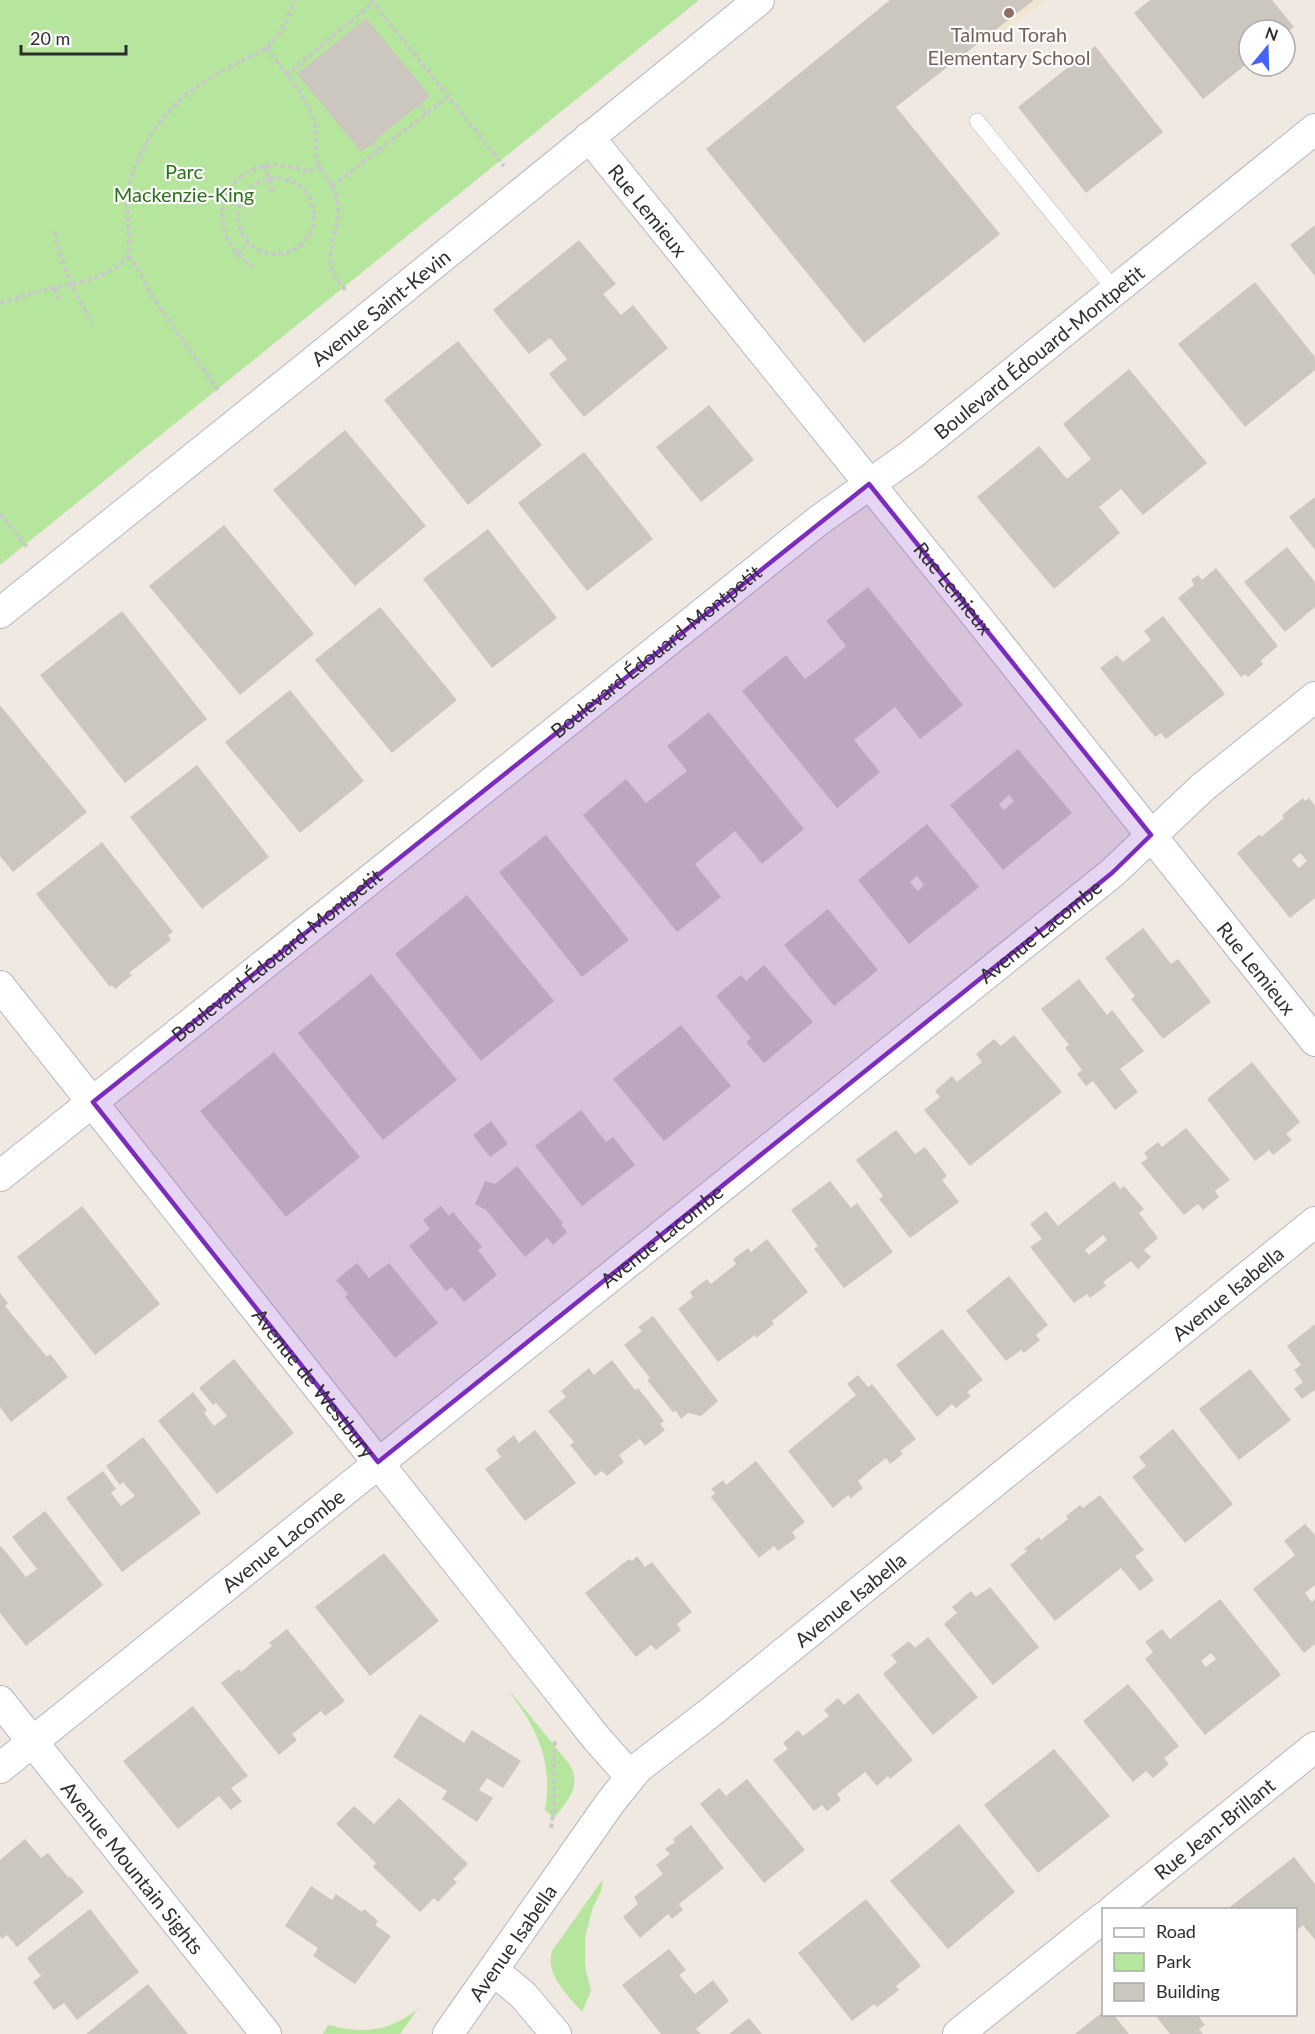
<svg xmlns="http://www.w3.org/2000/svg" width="1315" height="2034" font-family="Lato,sans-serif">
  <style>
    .education { fill: #f0e6d1 }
    .green { fill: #b6e59e }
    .building { fill: #cbc7bf; fill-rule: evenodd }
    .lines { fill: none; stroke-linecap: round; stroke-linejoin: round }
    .lane-casing { stroke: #b4b7c1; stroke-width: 16 }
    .street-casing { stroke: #b4b7c1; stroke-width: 32 }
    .path { stroke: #c9c9c9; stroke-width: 4; stroke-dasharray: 4.5 3; stroke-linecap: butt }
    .lane { stroke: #fff; stroke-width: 15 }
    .street { stroke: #fff; stroke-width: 30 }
    .marked { fill: #7b2cbf; fill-opacity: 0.2; stroke: #7b2cbf; stroke-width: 4.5; stroke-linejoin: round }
    .education-dot { fill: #8d6e63; stroke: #fff; stroke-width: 2 }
    .labels { text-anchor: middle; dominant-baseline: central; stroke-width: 4.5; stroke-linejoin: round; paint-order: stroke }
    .education-label { font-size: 20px; fill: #785e54; stroke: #fff }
    .park-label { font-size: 20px; fill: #2c6e1b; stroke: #fff }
    .street-label { font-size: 20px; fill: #2e2e2e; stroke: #fff }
  </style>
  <rect width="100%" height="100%" fill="#efe9e1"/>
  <path class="education" d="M979,0h66l-55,43 10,-17z"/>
  <g class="green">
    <path d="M0,0h699l-699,565z"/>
    <path d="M509,1690l61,75c12,22 -3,36 -16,53l-9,-8c6,-31 0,-62 -16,-89 -6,-11 -14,-20 -20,-31z"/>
    <path d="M603,1879l-2,12 -8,16 -8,30v29l6,25 -9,21c-15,-18 -37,-37 -30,-61z"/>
    <path d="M418,2009l-18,25h-77l5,-9c36,9 60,7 90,-16z"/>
  </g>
  <g class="building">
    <path d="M890,0h144l-138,107 104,127 -136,109 -158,-194z"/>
    <path d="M1150,0h122l22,27 -9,6v-3h-36v32l-46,37 -69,-86z"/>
    <path d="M366,18l64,78 -69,56 -64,-78z"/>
    <path d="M1095,46l68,86 -77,61 -68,-86z"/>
    <path d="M1315,225v51l-25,-31z"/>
    <path d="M579,240l37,44 -13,10 18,21 12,-10 35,43 -84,69 -35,-43 18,-15 -17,-21 -21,16 -36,-44z"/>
    <path d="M1255,282l60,75v13l-70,57 -67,-83z"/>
    <path d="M458,341l84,104 -74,60 -84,-105z"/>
    <path d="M1129,369l78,94 -64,52 -22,-26 -22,18 21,26 -66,56 -77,-92 62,-51 28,33 24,-20 -28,-35z"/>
    <path d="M709,405l45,55 -53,42 -45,-55z"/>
    <path d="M345,430l81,96 -71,60 -82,-96z"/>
    <path d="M584,452l69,87 -66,52 -69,-88z"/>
    <path d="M1315,497v53l-26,-33z"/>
    <path d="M224,525l90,109 -74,61 -91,-109z"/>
    <path d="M488,529l69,89 -65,50 -69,-89z"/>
    <path d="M1287,547l28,35v25l-30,25 -41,-50z"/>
    <path d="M1216,568l62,78 -18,15 3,3 -15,13 -3,-3 -4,3 -63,-79 16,-13 -3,-5 7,-5 4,5z"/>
    <path d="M868,587l95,118 -43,34 -25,-32 -41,33 26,32 -43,36 -95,-117 44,-36 19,24 21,-16 20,-17 -20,-25z"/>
    <path d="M380,607l77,93 -65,53 -77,-93z"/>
    <path d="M122,611l85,108 -82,64 -85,-108z"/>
    <path d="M1163,616l62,78 -59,45 -5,-6 -6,4 -55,-69 17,-13 6,7 28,-22 -7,-9z"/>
    <path d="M290,690l74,91 -64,52 -75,-91z"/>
    <path d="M0,705l87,107 -74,60 -13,-16z"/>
    <path d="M709,712l95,117 -42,35 -27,-33 -40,33 26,33 -44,35 -94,-117 43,-36 20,24 41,-32 -20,-25z"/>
    <path d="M1018,749l54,64 -69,57 -53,-65zM1009,795l5,6 -10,9 -5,-6z"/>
    <path d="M197,765l72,92 -67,52 -72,-92z"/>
    <path d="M1303,798l2,3 4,-3 6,8v92l-25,20 -53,-65 23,-19 1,3 23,-19 -2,-3zM1300,853l7,8 -8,7 -7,-8z"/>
    <path d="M927,824l52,63 -70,57 -51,-64zM917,876l7,9 -6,6 -8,-9z"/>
    <path d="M546,835l83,105 -47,37 -83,-105z"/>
    <path d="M102,842l71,90 -5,3 3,5 -42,33 3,2 -17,14 -3,-4 -2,2 -74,-93z"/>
    <path d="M467,895l87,106 -73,60 -86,-107z"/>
    <path d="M828,909l50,61 -44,36 -50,-61z"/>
    <path d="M1143,928l28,36 7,-5 33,43 -48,37 -32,-40 4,-3 -30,-38z"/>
    <path d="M764,965l49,57 -49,41 -18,-21 5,-4 -35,-42 25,-21 5,6z"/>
    <path d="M371,974l86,106 -74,60 -85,-107z"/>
    <path d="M1079,979l28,36 5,-5 32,41 -24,18 18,23 -23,18 -22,-29 -7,5 -9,-12 5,-4 -17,-22 4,-3 -28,-36z"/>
    <path d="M681,1025l50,61 -67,55 -51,-62z"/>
    <path d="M1014,1035l48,57 -92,74 -46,-56 16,-13 -5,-6 17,-15 5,6 25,-20 -6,-8 18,-15 7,7z"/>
    <path d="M274,1052l86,105 -74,60 -86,-106z"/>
    <path d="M1252,1062l48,60 -14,12 6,6 -19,15 -4,-5 -14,11 -48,-62z"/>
    <path d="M581,1110l25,32 7,-5 22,28 -53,41 -47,-60z"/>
    <path d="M491,1121l17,23 -18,13 -17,-22z"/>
    <path d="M1186,1128l44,52 -15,11 4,6 -16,13 -5,-6 -14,11 -43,-52 7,-5 -4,-5 14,-11 4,5z"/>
    <path d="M896,1130l19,24 10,-7 22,29 -5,4 17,22 -49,36 -31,-39 4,-3 -27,-36z"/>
    <path d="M517,1166l46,57 -2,2 6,7 -14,13 -6,-7 -22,19 -39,-47 -11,-6 10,-23 10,3z"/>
    <path d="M830,1181l21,27 6,-5 36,49 -49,36 -30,-39 4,-3 -27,-36z"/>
    <path d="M1114,1181l6,8 4,-3 20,23 -5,4 19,25 -14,12 7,7 -13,12 -7,-8 -28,21 3,4 -16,12 -3,-4 -13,9 -44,-56 12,-8 -12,-15 16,-13 12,15zM1103,1235l4,5 -18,15 -4,-5z"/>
    <path d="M82,1206l78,98 -65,51 -78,-98z"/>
    <path d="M441,1206l8,10 4,-4 29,35 -4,3 19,25 -33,27 -12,-15 -6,4 -37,-45 21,-17 -7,-9z"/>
    <path d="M767,1239l41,53 -36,29 2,3 -18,14 -1,-3 -37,27 -40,-53 15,-12 -3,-5 17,-13 4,5 25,-20 -3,-5 15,-11 3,4z"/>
    <path d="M357,1263l12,15 20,-15 49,60 -43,35 -50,-61 3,-3 -12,-14z"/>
    <path d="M1009,1276l39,49 -12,10 4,5 -16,13 -3,-3 -15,11 -40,-50z"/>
    <path d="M0,1293l8,10 -3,3 42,51 3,-3 18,23 -57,45 -11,-15z"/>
    <path d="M653,1316l65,85 -17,15 -13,-3 -7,6 -5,-8 -3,1 -26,-32 3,-2 -26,-33 18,-14 -4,-4z"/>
    <path d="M1315,1324v66l-13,9 -8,-10 9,-7 -9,-12 7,-5 -14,-19z"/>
    <path d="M942,1329l41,51 -16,12 4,4 -15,12 -4,-4 -15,13 -41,-52z"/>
    <path d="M234,1359l60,74 -77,61 -59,-73 35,-29 14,18 -3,3 10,13 13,-10 -11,-13 -3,2 -14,-17z"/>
    <path d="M612,1360l23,30 3,-2 26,33 -4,3 5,6 -20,16 -5,-7 -21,16 5,7 -17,14 -5,-5 -7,5 -25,-31 4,-3 -26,-31 18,-14 -5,-6 28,-23 5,7z"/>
    <path d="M1250,1369l41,51 -52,40 -40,-51z"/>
    <path d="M858,1375l10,12 4,-3 44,55 -16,12 3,3 -13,10 -4,-6 -14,11 -14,12 5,7 -12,10 -3,-3 -15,13 -45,-57 68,-56 -9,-11z"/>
    <path d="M1173,1429l60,75 -48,39 -53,-66 14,-11 -7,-9z"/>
    <path d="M535,1430l41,53 -51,38 -40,-52 16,-12 -5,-7 18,-15 5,8z"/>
    <path d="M143,1437l58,76 -79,59 -56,-74 37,-27 13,18 -5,4 10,13 14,-10 -12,-14 -3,3 -14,-19z"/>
    <path d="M756,1461l49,61 -13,10 4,6 -18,13 -4,-5 -15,12 -48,-61 4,-4 -4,-4 12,-9 3,5z"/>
    <path d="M1100,1495l44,55 -9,6 19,24 -14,11 -19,-23 -66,53 -45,-56 17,-14 -3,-2 15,-12 2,3 14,-11 13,-10 -2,-3 14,-11 3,3z"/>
    <path d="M45,1511l58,74 -77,61 -26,-33v-66l1,-1 25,31 11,-8 -25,-32z"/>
    <path d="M1305,1524l10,11v50l-10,8 7,9 3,-3v45l-11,9 -51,-64 42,-34 -11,-14z"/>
    <path d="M384,1553l55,68 -69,55 -55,-69z"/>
    <path d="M637,1556l8,11 7,-5 40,50 -15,12 4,6 -25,20 -5,-5 -15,12 -51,-64 44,-34 3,2z"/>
    <path d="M990,1587l49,60 -46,38 -49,-61 13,-11 -5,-6 19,-16 5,6z"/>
    <path d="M1220,1599l61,76 -76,60 -60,-76 8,-7 -8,-10 17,-13 8,10zM1211,1653l5,6 -10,8 -5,-6z"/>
    <path d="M287,1629l58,72 -20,15 -4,-5 -29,23 5,6 -18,15 -58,-72 18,-14 2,3 15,-13 16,-13 -3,-3z"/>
    <path d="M928,1637l50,60 -45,38 -50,-61 14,-12 -6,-7 18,-14 6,7z"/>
    <path d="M1128,1684l51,62 -15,12 5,6 -16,14 -7,-7 -13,11 -50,-61z"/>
    <path d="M858,1693l55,67 -23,19 -2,-3 -11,10 -12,-14 -28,22 4,6 -14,11 -5,-6 -8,6 -41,-51 15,-11 -5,-6 15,-13 5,6 26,-20 -5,-6 14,-12 6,7z"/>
    <path d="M193,1706l55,70 -17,12 11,13 -11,9 -12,-14 -41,33 -55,-68z"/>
    <path d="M420,1714l44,29 8,-13 49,31 -18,27 -16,-10 -8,12 14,8 -16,24 -35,-23 5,-8 -54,-34z"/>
    <path d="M1054,1749l56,67 -72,57 -54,-68z"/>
    <path d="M747,1779l58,71 -41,33 -64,-79 19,-16 7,8z"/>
    <path d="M399,1798l69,66 -15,15 4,3 -19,20 -4,-4 -14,14 -47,-45 3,-4 -40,-39 18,-18 20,18z"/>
    <path d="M959,1824l56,68 -67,57 -58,-68z"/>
    <path d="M691,1825l33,43 -45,36 4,6 -11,9 -4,-5 -28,24 -17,-21 15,-13 -4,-7 29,-23 -7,-9 14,-11 -5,-5 10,-7 -2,-3z"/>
    <path d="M25,1839l16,19 7,-5 21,25 1,-2 14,16 -67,55 -10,-12 -5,4 -2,-3v-76z"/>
    <path d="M1294,1857l21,27v56l-12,-15 -7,6v-21h-70z"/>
    <path d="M311,1886l21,14 4,-6 26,18 2,-3 14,12 -3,4 16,11 -36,48 -42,-28 5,-8 -33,-22z"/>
    <path d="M866,1899l55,67 -25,20 3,4 -22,17 -3,-3 -22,17 -54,-68z"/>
    <path d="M90,1909l49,63 -62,48 -13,-17 -10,7 -21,-28 8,-6 -14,-18z"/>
    <path d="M669,1949l17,21 -7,5 16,19 18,-14 16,21 -33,28 5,5h-40l-39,-49z"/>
    <path d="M148,1984l40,50h-102z"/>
    <path d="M1104,2011v3h9l16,20h-54z"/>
    <path d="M1154,2014h43l8,11 -6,4 4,5h-33z"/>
    <path d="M749,2018l13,16h-33z"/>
  </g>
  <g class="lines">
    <defs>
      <path id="lane" d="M977,121l138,169"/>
      <g id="street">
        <path id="s1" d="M589,137l377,466 349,438"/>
        <path id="s2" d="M0,613l313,-251 446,-362"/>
        <path id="s3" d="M0,986l597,753 33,37"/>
        <path id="s4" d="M0,1176l818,-655 94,-67 403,-325"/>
        <path id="s5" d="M0,1701l266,333"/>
        <path id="s6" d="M0,1768l1112,-895 91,-86 112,-90"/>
        <path id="s7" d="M1113,1910l202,-163"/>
        <path d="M493,1970l30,25 33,39"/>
        <path id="s8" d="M448,2034l162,-231 28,-35 73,-56 604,-490"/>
        <path d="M958,2034l146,-117"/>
      </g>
    </defs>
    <use href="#lane" class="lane-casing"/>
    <use href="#street" class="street-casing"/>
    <g class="path">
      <path d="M371,0l133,166"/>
      <path d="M266,48c18,23 39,45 48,73 5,15 -1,33 6,46 7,13 16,22 18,37 3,22 -14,47 -5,69 3,7 9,12 14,19"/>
      <path d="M286,75l87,-72"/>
      <path d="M419,104l7,10"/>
      <path d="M372,142l7,8"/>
      <path d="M265,165l7,27"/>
      <circle cx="276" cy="216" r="38"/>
      <path d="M332,186l116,-89"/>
      <path d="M225,200l14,5"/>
      <path d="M55,231c4,33 21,63 37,92"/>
      <path d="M237,254l11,-11"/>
      <path d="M128,256l8,9 15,30 69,98"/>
      <path d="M253,267c-62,-40 -24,-127 55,-95l12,-5"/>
      <path d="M55,288l4,13"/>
      <path d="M0,303c15,-4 29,-9 44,-13 24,-6 68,-11 83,-33 5,-8 -1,-46 0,-59 6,-46 39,-94 79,-117 19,-12 40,-22 60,-33 15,-13 22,-30 29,-48"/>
      <path d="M0,514l28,34"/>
      <path d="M551,1828c6,-29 1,-58 4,-88"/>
    </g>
    <use href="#lane" class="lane"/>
    <use href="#street" class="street"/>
  </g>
  <path class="marked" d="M869,484l282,351 -39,38 -734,589 -285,-360z"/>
  <circle class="education-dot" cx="1009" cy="13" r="6"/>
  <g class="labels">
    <g class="education-label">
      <text x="1009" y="34">Talmud Torah<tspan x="1009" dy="23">Elementary School</tspan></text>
    </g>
    <g class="park-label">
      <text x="184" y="171">Parc<tspan x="184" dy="23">Mackenzie-King</tspan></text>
    </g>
    <g class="street-label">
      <text stroke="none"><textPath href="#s1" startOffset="94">Rue Lemieux</textPath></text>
      <text stroke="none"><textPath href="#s2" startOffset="488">Avenue Saint-Kevin</textPath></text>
      <text stroke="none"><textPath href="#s4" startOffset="1326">Boulevard Édouard-Montpetit</textPath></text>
      <text stroke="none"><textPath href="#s1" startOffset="580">Rue Lemieux</textPath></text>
      <text stroke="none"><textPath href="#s4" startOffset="840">Boulevard Édouard-Montpetit</textPath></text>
      <text stroke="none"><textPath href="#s6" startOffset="1335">Avenue Lacombe</textPath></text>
      <text stroke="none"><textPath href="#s4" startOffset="354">Boulevard Édouard-Montpetit</textPath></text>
      <text stroke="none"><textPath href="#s1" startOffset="1066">Rue Lemieux</textPath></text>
      <text stroke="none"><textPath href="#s6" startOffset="849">Avenue Lacombe</textPath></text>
      <text stroke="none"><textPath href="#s8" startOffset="1084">Avenue Isabella</textPath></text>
      <text stroke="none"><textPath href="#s3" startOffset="506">Avenue de Westbury</textPath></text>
      <text stroke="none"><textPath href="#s6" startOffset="363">Avenue Lacombe</textPath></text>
      <text stroke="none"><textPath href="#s8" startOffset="598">Avenue Isabella</textPath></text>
      <text stroke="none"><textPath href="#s7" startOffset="130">Rue Jean-Brillant</textPath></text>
      <text stroke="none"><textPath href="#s5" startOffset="213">Avenue Mountain Sights</textPath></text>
      <text stroke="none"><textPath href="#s8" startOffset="112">Avenue Isabella</textPath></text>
    </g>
  </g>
  <rect x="1102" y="1908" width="195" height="108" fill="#ffffff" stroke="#ababab" stroke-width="1.5"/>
  <rect x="1114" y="1928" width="30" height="9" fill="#ffffff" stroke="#ababab" stroke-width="1.5"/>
  <text x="1156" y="1938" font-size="18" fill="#2e2e2e">Road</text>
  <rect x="1114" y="1953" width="30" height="18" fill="#b6e59e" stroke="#ababab" stroke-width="1.5"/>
  <text x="1156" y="1968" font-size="18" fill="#2e2e2e">Park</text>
  <rect x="1114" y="1983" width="30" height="18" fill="#cbc7bf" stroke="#ababab" stroke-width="1.5"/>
  <text x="1156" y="1998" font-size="18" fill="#2e2e2e">Building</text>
  <g transform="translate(1267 48) rotate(19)"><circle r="28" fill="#ffffff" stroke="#ababab" stroke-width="1.5"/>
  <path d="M0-4.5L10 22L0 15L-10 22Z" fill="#4264fb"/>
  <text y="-9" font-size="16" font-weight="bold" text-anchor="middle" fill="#2e2e2e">N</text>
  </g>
  <path d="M21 45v9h105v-9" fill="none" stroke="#2e2e2e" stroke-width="3"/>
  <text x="30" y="45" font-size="18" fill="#2e2e2e" stroke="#ffffff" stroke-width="4.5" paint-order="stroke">20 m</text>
</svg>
